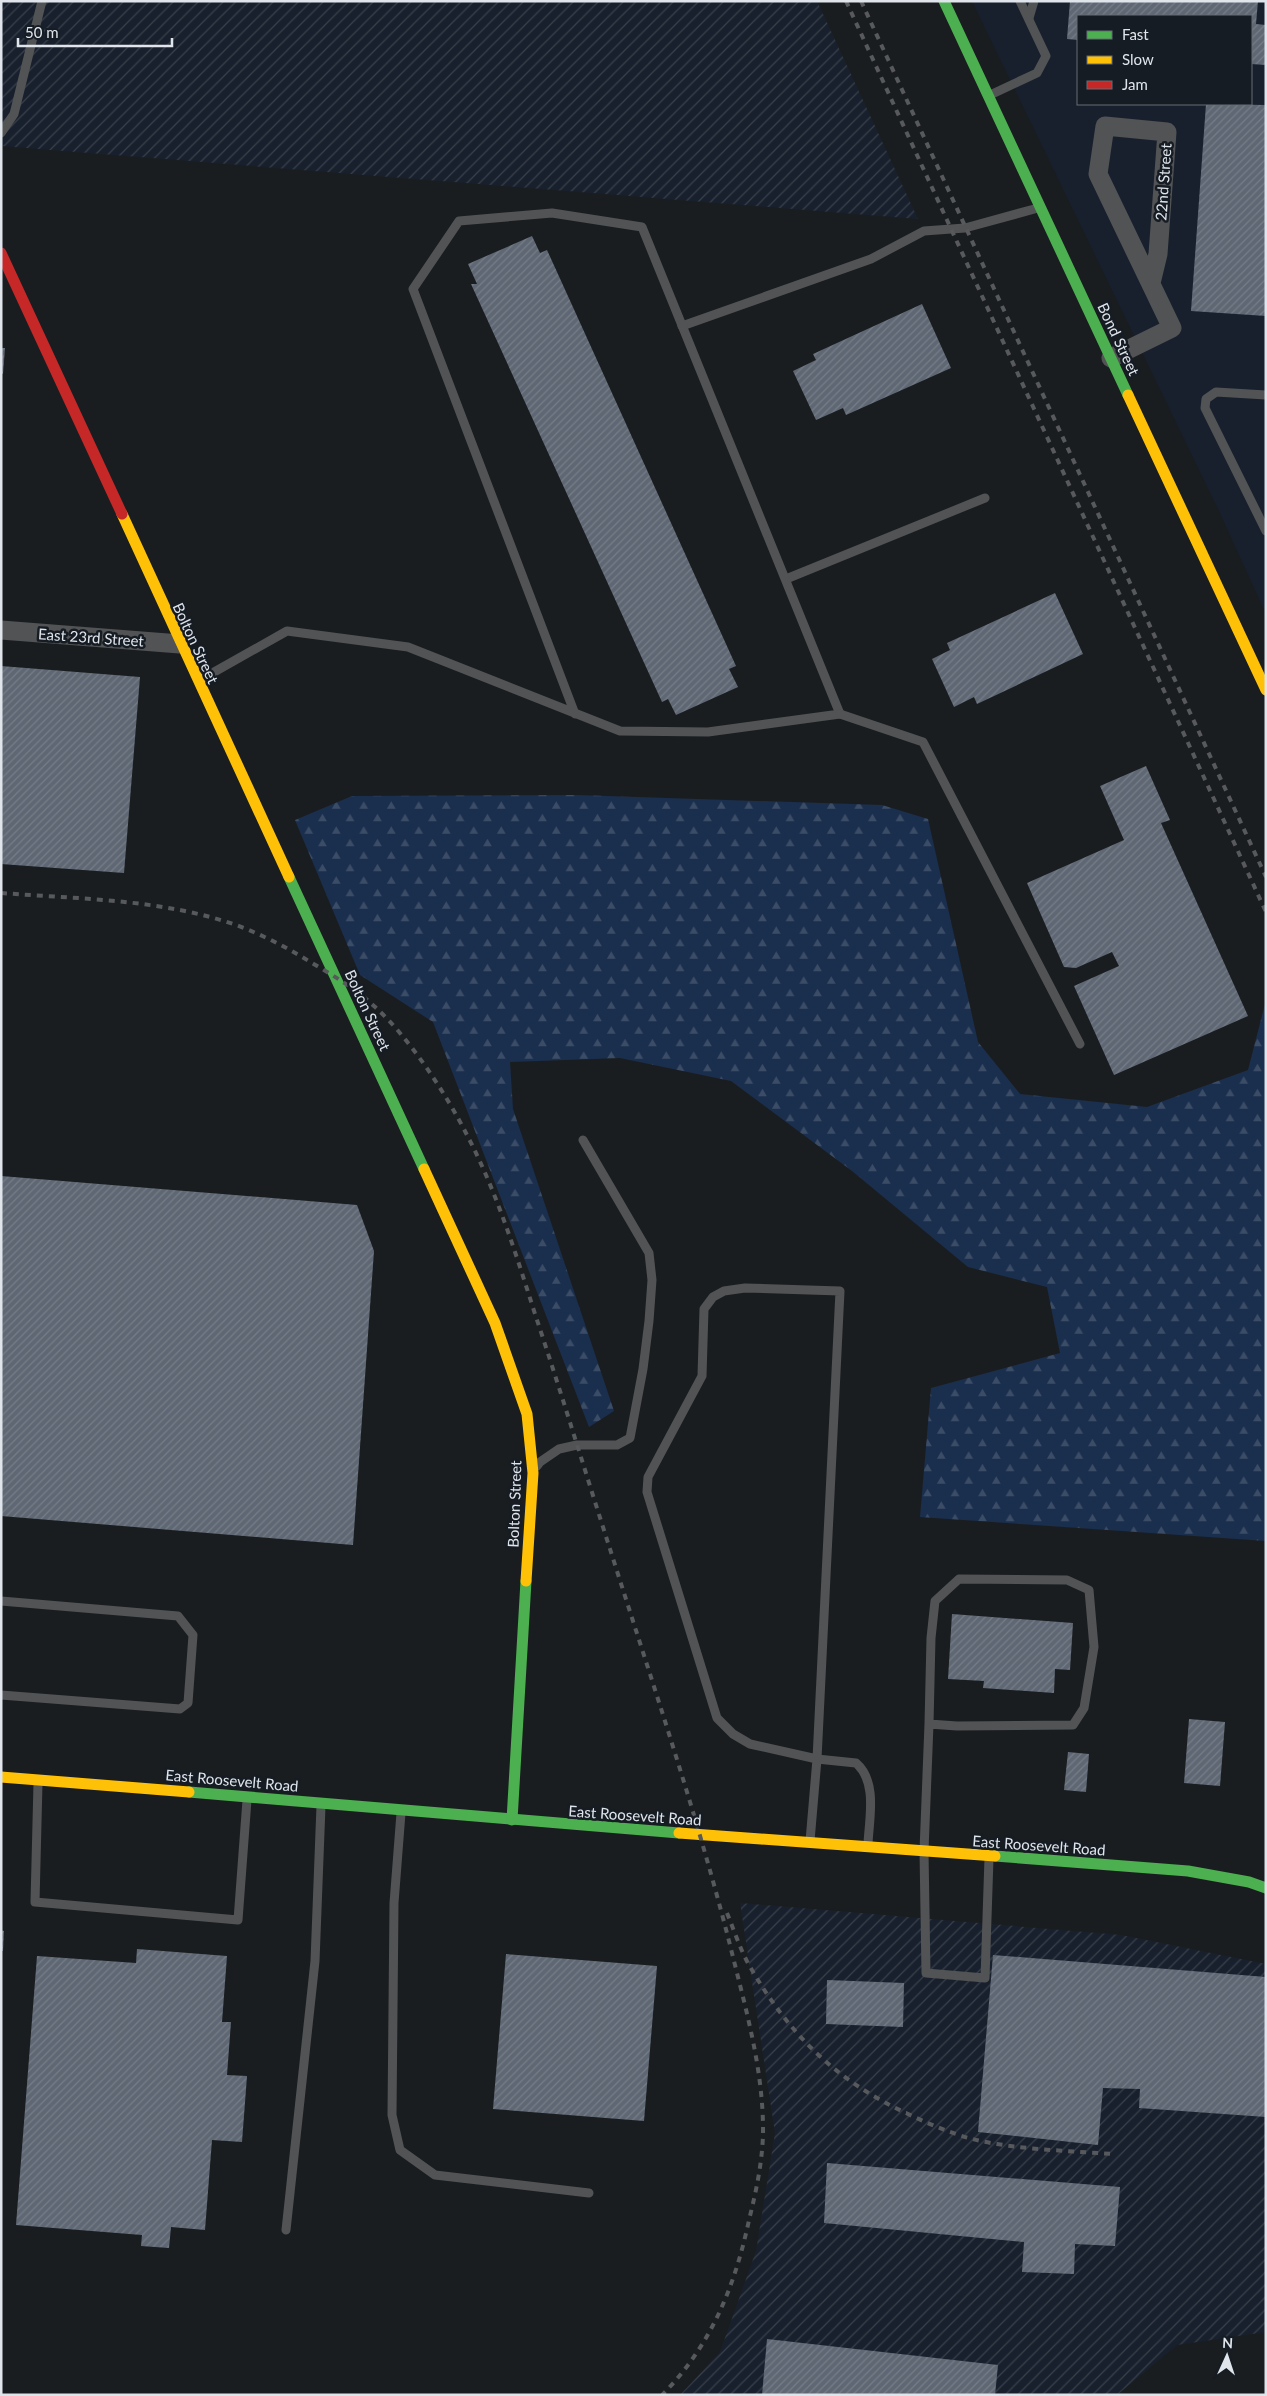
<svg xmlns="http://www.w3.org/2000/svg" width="1267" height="2396" font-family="Lato,sans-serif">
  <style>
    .built { fill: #18202d; fill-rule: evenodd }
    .industrial { fill: url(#industrial-furrows) }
    .forest { fill: url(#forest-firs) }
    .building { fill: url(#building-hatch) }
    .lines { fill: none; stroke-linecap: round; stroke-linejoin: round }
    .lane { stroke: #525354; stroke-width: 9 }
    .street { stroke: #525354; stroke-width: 19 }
    .fast { stroke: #4caf50; stroke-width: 11 }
    .slow { stroke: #ffc107; stroke-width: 11 }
    .jam { stroke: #c62828; stroke-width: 11 }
    .rail { stroke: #57595c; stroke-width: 4; stroke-dasharray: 6 6; stroke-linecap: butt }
    .labels { text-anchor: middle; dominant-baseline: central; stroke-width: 5; stroke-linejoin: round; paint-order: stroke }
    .street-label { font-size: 15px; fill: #e0e5eb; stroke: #161c24 }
  </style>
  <defs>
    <pattern id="industrial-furrows" width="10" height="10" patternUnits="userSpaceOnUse" patternTransform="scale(1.25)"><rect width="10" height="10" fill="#18202d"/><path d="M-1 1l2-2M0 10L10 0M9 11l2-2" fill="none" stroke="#39404c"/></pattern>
    <pattern id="forest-firs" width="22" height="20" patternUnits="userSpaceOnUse" patternTransform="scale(1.25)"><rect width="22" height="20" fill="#1a2e4d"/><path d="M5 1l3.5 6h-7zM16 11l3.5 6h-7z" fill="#3b4c67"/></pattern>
    <pattern id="building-hatch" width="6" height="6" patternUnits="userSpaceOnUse" patternTransform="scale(1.25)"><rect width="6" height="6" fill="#5e6773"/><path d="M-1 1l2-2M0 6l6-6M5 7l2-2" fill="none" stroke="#757d87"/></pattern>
  </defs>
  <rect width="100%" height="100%" fill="#1a1d20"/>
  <path class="built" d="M972,1h294v613l-47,-103zM1078,16h173v88h-173z"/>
  <g class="industrial">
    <path d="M1,1h816l101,218 -917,-73z"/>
    <path d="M740,1903l381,32 145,29v368l-89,13 -60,50h-437l40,-43 36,-101 19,-118z"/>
  </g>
  <path class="forest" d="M577,795l305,10 46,14 50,223 42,52 127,13 101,-37 18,-70v541l-346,-24 11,-129 129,-35 -13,-66 -79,-20 -116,-96 -121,-90 -111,-23 -110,4 3,47 101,302 -25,16 -156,-405 -73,-47 -65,-155 57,-24z"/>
  <g class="building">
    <path d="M1070,1h188l-2,23 10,1v40l-15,-1v-48h-173v24l-11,-1z"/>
    <path d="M1206,104l60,1v211l-75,-5z"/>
    <path d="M532,236l8,17 7,-3 189,416 -7,3 9,18 -62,28 -8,-16 -6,3 -191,-418h6l-9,-20z"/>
    <path d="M922,304l29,64 -105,47 -3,-7 -27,12 -23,-49 23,-11 -3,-6z"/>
    <path d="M1,348h4l-2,26 -2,-1z"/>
    <path d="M1055,593l28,61 -106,50 -3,-7 -20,10 -22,-48 18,-9 -3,-7z"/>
    <path d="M1,666l139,11 -16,196 -123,-9z"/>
    <path d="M1146,766l24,54 -9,3 87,193 -134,59 -40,-89 45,-20 -7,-14 -36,16 -12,-1 -37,-84 97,-43 -24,-54z"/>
    <path d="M1,1176l356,29 17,46 -21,294 -352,-29z"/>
    <path d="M952,1614l121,9 -3,47 -15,-1 -1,24 -71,-5 1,-7 -36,-2z"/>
    <path d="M1189,1719l36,3 -5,64 -36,-3z"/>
    <path d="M1068,1752l21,2 -3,38 -22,-2z"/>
    <path d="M1,1930l3,1 -1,20h-2z"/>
    <path d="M137,1949l90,7 -5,66h9l-4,53 20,1 -5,66 -30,-2 -7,90 -34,-3 -2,21 -28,-2 1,-11 -126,-10 21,-269 99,7z"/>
    <path d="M506,1954l151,12 -13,155 -151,-12z"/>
    <path d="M993,1955l273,22v140l-127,-9 1,-19 -37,-1 -5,57 -120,-13z"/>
    <path d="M827,1980l77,3 -1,44 -77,-3z"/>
    <path d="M827,2163l293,24 -5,59 -40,-2 -1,30 -52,-2 2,-30 -200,-19z"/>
    <path d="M767,2339l231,26 -3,30h-233z"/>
  </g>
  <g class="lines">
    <g class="lane">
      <path d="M1029,18l5,-17"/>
      <path d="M990,95l47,-22 9,-17 -26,-55"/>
      <path d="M1,133l13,-19 28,-113"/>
      <path d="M682,326l189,-67 53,-28 41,-3 73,-20"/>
      <path d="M1266,395l-50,-3 -10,7 -1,9 61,123"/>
      <path d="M786,579l199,-81"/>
      <path d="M200,680l87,-49 121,16 212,84 88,1 132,-18 -198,-487 -90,-14 -93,8 -46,68 162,425"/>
      <path d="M840,714l83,28 157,302"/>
      <path d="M537,1466l3,-4 19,-13 18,-4h40l13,-7 13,-69 6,-48 3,-41 -3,-27 -66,-113"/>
      <path d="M1,1601l177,15 15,19 -5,68 -8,6 -179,-14"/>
      <path d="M929,1724l2,-86 4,-37 24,-22 108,1 22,10 5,57 -10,61 -11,17 -116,1 -28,-2 -5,127 2,122 59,5 4,-120"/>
      <path d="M38,1783l-3,119 203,18 9,-120"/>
      <path d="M401,1813l-7,90 -2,212 8,35 35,25 154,18"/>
      <path d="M810,1841l7,-82 23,-468 -95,-3 -21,3 -11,6 -9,12 -2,67 -54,101 -1,15 70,226 16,16 17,10 67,15 39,4c22,19 13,56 12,81"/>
      <path d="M286,2230l29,-269 6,-155"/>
    </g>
    <g class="street">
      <path d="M1111,358l61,-30 -74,-154 7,-48 62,6 -9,122 -7,29"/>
      <path d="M1,630l179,14"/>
    </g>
    <g class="fast">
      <path d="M944,1l184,394"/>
      <path d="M289,877l135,292"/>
      <path d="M189,1792l490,41"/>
      <path d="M512,1820l14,-239"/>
      <path d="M995,1856l193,15 61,11 17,6"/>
    </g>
    <g class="slow">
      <path d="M1128,395l138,295"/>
      <path d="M122,514l167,363"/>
      <path d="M424,1169l71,154 32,91 6,59 -7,108"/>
      <path d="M1,1777l188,15"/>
      <path d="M679,1833l316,23"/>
    </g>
    <path class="jam" d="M1,253l121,261"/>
    <g class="rail">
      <path d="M846,1l420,911"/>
      <path d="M861,1l405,876"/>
      <path d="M1,893c78,6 161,6 235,32 27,10 52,23 76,38 22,13 44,26 62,43 35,31 73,89 94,131 29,56 48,117 67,177 26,78 50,157 75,235 42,133 87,265 121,400 15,61 33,123 32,186 -1,29 -7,57 -14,85 -14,66 -38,126 -87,175"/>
      <path d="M727,1913c7,17 13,36 22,52 39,68 86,115 157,148 27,13 55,25 85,30 40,7 81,8 121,11"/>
    </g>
  </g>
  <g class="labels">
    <g class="street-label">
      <text transform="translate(1163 182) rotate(-86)">22nd Street</text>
      <text transform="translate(1119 339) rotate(65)">Bond Street</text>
      <text transform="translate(91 637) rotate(4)">East 23rd Street</text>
      <text transform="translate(196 643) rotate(65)">Bolton Street</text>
      <text transform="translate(368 1010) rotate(65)">Bolton Street</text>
      <text transform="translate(514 1504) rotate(-88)">Bolton Street</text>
      <text transform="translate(232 1780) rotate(5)">East Roosevelt Road</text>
      <text transform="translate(635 1815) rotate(4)">East Roosevelt Road</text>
      <text transform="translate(1039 1845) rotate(4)">East Roosevelt Road</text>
    </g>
  </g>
  <rect width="1267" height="2396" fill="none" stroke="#e0e5eb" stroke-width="5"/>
  <rect x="1077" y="15" width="175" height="90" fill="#161c24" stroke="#676c74"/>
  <rect x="1087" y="31" width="25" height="8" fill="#4caf50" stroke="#676c74"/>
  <text x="1122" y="40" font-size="15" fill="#e0e5eb">Fast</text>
  <rect x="1087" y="56" width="25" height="8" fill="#ffc107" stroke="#676c74"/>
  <text x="1122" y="65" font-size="15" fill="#e0e5eb">Slow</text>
  <rect x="1087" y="81" width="25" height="8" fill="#c62828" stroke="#676c74"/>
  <text x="1122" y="90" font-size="15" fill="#e0e5eb">Jam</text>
  <g transform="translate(1227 2356) rotate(3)" stroke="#161c24" stroke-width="4" paint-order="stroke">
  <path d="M0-4L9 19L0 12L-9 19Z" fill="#e0e5eb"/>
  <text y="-8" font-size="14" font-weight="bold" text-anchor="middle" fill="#e0e5eb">N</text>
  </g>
  <path d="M18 38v8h154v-8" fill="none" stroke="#e0e5eb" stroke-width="2.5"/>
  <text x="25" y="38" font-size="15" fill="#e0e5eb" stroke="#161c24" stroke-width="4" paint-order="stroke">50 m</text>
</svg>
